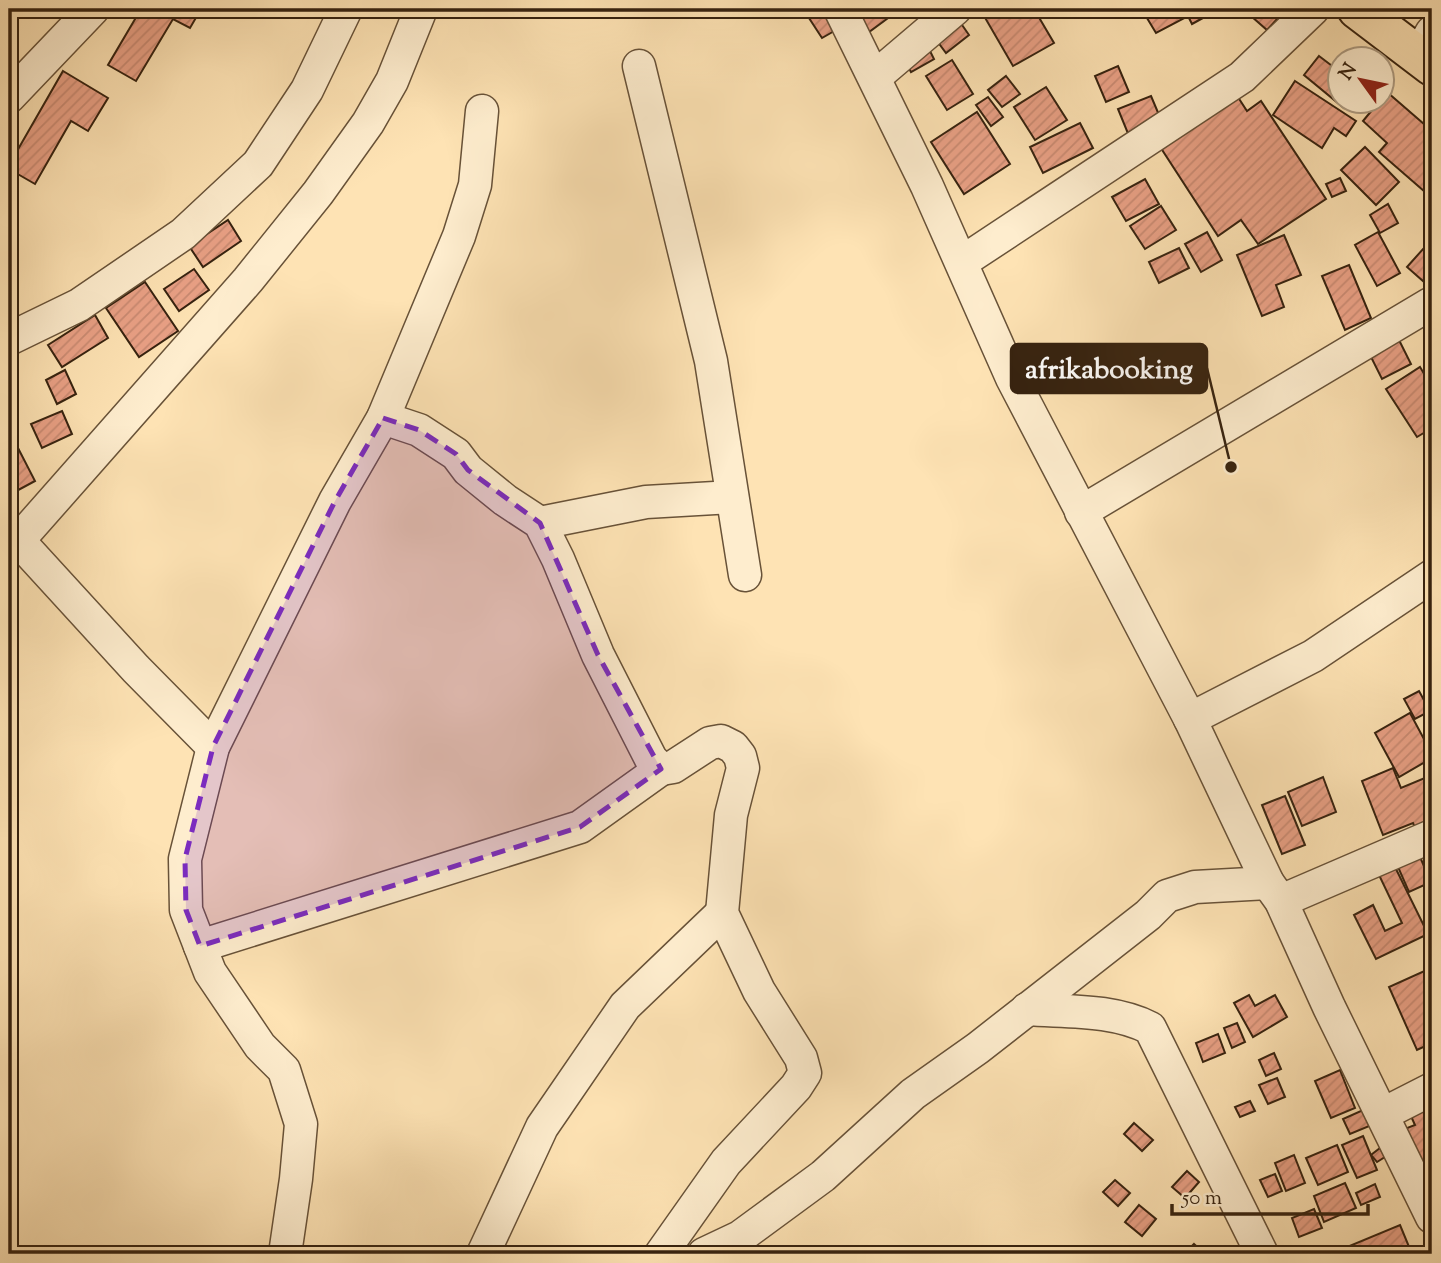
<svg xmlns="http://www.w3.org/2000/svg" width="1441" height="1263" font-family="'Sorts Mill Goudy',serif">
  <style>
    .building { fill: url(#building-hatch); stroke: #36220f; stroke-width: 2 }
    .lines { fill: none; stroke-linecap: round; stroke-linejoin: round }
    .minor-casing { stroke: #685238; stroke-width: 35 }
    .highway-casing { stroke: #36220f; stroke-width: 42 }
    .minor { stroke: #feedce; stroke-width: 32 }
    .highway { stroke: #fee3b4; stroke-width: 38 }
    .marked { fill: #7b2cbf; fill-opacity: 0.2; stroke: #7b2cbf; stroke-width: 5; stroke-dasharray: 14 9; stroke-linejoin: round }
    .leader { fill: none; stroke: #36220f; stroke-width: 2.5 }
    .callout-dot { fill: #36220f; stroke: #feedce; stroke-width: 2.5 }
    .callout { fill: #36220f; stroke: #36220f; stroke-width: 2.5 }
    .callout-label { font-size: 28px; text-anchor: middle; font-weight: bold; fill: #fff }
  </style>
  <defs>
    <pattern id="building-hatch" width="6" height="6" patternUnits="userSpaceOnUse" patternTransform="scale(1.75)"><rect width="6" height="6" fill="#eaa186"/><path d="M-1 1l2-2M0 6l6-6M5 7l2-2" fill="none" stroke="#c98a72"/></pattern>
  </defs>
  <rect width="100%" height="100%" fill="#fee3b4"/>
  <filter id="stains"><feTurbulence type="fractalNoise" baseFrequency=".00286" numOctaves="4"/><feColorMatrix values="0 0 0 0 .2 0 0 0 0 .09 0 0 0 0 .02 0 0 0 .5 -.17"/></filter>
  <radialGradient id="worn" r=".72"><stop offset=".6" stop-color="#630" stop-opacity="0"/><stop offset="1" stop-color="#630" stop-opacity=".3"/></radialGradient>
  <g class="building">
    <path d="M141,9h60l-11,19 -17,-9 -37,62 -28,-16z"/>
    <path d="M823,9l13,21 -14,8 -13,-20z"/>
    <path d="M851,9h40l4,4 -26,19z"/>
    <path d="M958,9l18,1 -16,12 9,13 -23,18 -17,-23z"/>
    <path d="M980,9h54l20,34 -41,23z"/>
    <path d="M1151,9h59l2,4 -20,11 -4,-8 -32,17 -12,-20z"/>
    <path d="M1243,9h27l9,8 -12,13z"/>
    <path d="M924,39l10,20 -23,13 -11,-21z"/>
    <path d="M1319,56l21,16v30h9l-5,6 -40,-33z"/>
    <path d="M952,60l21,34 -26,16 -21,-34z"/>
    <path d="M1118,66l11,26 -23,10 -11,-26z"/>
    <path d="M63,71l45,27 -20,33 -17,-10 -36,63 -26,-15v-4z"/>
    <path d="M1006,76l14,18 -18,13 -14,-17z"/>
    <path d="M1295,81l61,40 -10,15 -12,-8 -12,20 -49,-33z"/>
    <path d="M1046,87l21,33 -32,20 -21,-33z"/>
    <path d="M1234,91l13,20 14,-10 65,98 -68,45 -17,-24 -23,16 -61,-94z"/>
    <path d="M1387,92l45,39v67l-53,-46 8,-9 -24,-22z"/>
    <path d="M1151,96l11,26 -33,14 -11,-27z"/>
    <path d="M988,97l15,20 -12,9 -15,-21z"/>
    <path d="M977,112l33,52 -46,30 -33,-52z"/>
    <path d="M1080,123l13,25 -50,25 -13,-26z"/>
    <path d="M1365,147l34,35 -23,23 -35,-35z"/>
    <path d="M1340,178l6,13 -14,6 -6,-13z"/>
    <path d="M1145,179l14,25 -33,17 -14,-24z"/>
    <path d="M1388,204l10,19 -18,10 -10,-18z"/>
    <path d="M1161,206l15,24 -31,19 -15,-23z"/>
    <path d="M228,220l13,21 -38,26 -14,-21z"/>
    <path d="M1207,232l15,28 -21,12 -16,-28z"/>
    <path d="M1378,232l22,41 -23,13 -22,-41z"/>
    <path d="M1284,235l17,40 -25,10 8,22 -22,9 -25,-61z"/>
    <path d="M1432,239v32l-9,10 -16,-14z"/>
    <path d="M1179,248l10,20 -30,15 -10,-21z"/>
    <path d="M1349,265l22,53 -26,12 -23,-54z"/>
    <path d="M194,269l15,21 -30,21 -15,-22z"/>
    <path d="M145,282l33,49 -39,26 -33,-49z"/>
    <path d="M95,315l13,23 -46,29 -14,-22z"/>
    <path d="M1394,330l17,34 -29,15 -17,-34z"/>
    <path d="M1420,367l12,20v41l-15,9 -31,-48z"/>
    <path d="M65,370l11,24 -19,10 -11,-24z"/>
    <path d="M62,411l10,23 -30,14 -11,-24z"/>
    <path d="M18,448l17,33 -26,14v-43z"/>
    <path d="M1419,691l11,20 -15,8 -11,-20z"/>
    <path d="M1410,713l22,41v4l-33,19 -24,-44z"/>
    <path d="M1393,768l8,20 31,-13v52l-15,6 -4,-10 -30,12 -21,-54z"/>
    <path d="M1323,777l13,35 -34,14 -14,-34z"/>
    <path d="M1285,796l20,49 -23,9 -20,-49z"/>
    <path d="M1420,857l11,25 -22,10 -11,-25z"/>
    <path d="M1395,867l33,67 -52,25 -22,-44 19,-10 12,26 17,-8 -23,-48z"/>
    <path d="M1431,968l1,75 -15,7 -28,-63z"/>
    <path d="M1249,995l6,11 20,-11 12,22 -34,20 -19,-34z"/>
    <path d="M1237,1023l8,19 -13,6 -8,-20z"/>
    <path d="M1218,1034l7,19 -22,9 -7,-19z"/>
    <path d="M1274,1053l7,16 -15,7 -7,-16z"/>
    <path d="M1340,1070l15,38 -24,10 -16,-37z"/>
    <path d="M1277,1078l8,19 -17,7 -9,-19z"/>
    <path d="M1250,1101l5,10 -15,6 -5,-10z"/>
    <path d="M1432,1105v65l-14,5 -16,-45 13,-5 -5,-11z"/>
    <path d="M1372,1106l7,16 -29,12 -7,-15z"/>
    <path d="M1134,1123l19,17 -11,11 -18,-17z"/>
    <path d="M1363,1136l14,34 -20,8 -15,-33z"/>
    <path d="M1337,1145l11,27 -30,13 -12,-27z"/>
    <path d="M1380,1148l5,9 -8,5 -6,-7z"/>
    <path d="M1294,1155l11,28 -19,8 -11,-28z"/>
    <path d="M1187,1171l12,11 -14,16 -13,-11z"/>
    <path d="M1275,1174l7,17 -14,6 -8,-17z"/>
    <path d="M1115,1180l15,13 -12,13 -15,-14z"/>
    <path d="M1345,1183l11,25 -32,14 -10,-26z"/>
    <path d="M1375,1184l5,13 -19,8 -5,-12z"/>
    <path d="M1139,1205l17,14 -14,17 -17,-14z"/>
    <path d="M1314,1209l8,19 -23,9 -7,-19z"/>
    <path d="M1400,1225l12,29h-62l-3,-7z"/>
    <path d="M1194,1244l11,10h-21z"/>
  </g>
  <g class="lines">
    <defs>
      <g id="minor">
        <path d="M840,9l87,177 85,192 178,341 78,164 13,18 48,106 103,210"/>
        <path d="M1419,54l13,-22"/>
        <path d="M639,66l72,295 34,214"/>
        <path d="M875,77l80,-68"/>
        <path d="M9,97l84,-88"/>
        <path d="M962,262l280,-185 71,-68"/>
        <path d="M9,339l70,-34 104,-71 75,-70 49,-74 39,-81"/>
        <path d="M383,418l36,12 37,24 12,16 37,30 35,23 18,36 40,96 53,104 10,10 12,-2 37,-24 11,-2 12,6 7,9 3,12 -12,47 -9,98 37,78 42,67 4,15 -9,14 -70,75 -65,92"/>
        <path d="M1081,512l349,-208"/>
        <path d="M540,523l106,-21 86,-5"/>
        <path d="M18,540l118,129 77,78"/>
        <path d="M9,551l239,-271 70,-87 50,-70 24,-42 29,-72"/>
        <path d="M1190,719l123,-63 119,-80"/>
        <path d="M1281,901l151,-65"/>
        <path d="M200,946l380,-119 81,-58"/>
        <path d="M1027,1009c40,3 86,0 123,19l112,226"/>
        <path d="M1383,1114l49,-25"/>
        <path d="M285,1254l11,-75 5,-55 -17,-54 -24,-24 -50,-74 -24,-62 -1,-51 28,-112 122,-246 48,-83 76,-182 16,-51 7,-74"/>
        <path d="M483,1254l59,-127 83,-121 97,-93"/>
        <path d="M704,1254l36,-17 83,-61 90,-82 65,-46 170,-133 19,-19 28,-9 73,-4"/>
      </g>
      <path id="highway" d="M1357,9l75,57"/>
    </defs>
    <use href="#minor" class="minor-casing"/>
    <use href="#highway" class="highway-casing"/>
    <use href="#minor" class="minor"/>
    <use href="#highway" class="highway"/>
  </g>
  <path class="marked" d="M383,418l36,12 37,24 12,16 72,53 58,132 63,114 -81,58 -380,119 -14,-36 -1,-51 28,-112 122,-246z"/>
  <path class="leader" d="M1231 467L1207 368"/>
  <circle class="callout-dot" cx="1231" cy="467" r="7"/>
  <rect class="callout" x="1011" y="344" width="196" height="49" rx="7"/>
  <g class="callout-label">
    <text x="1109" y="378">afrikabooking</text>
  </g>
  <rect width="1441" height="1263" fill="none" stroke="#fee3b4" stroke-width="35"/>
  <rect x="10" y="10" width="1420" height="1242" fill="none" stroke="#36220f" stroke-width="3.5"/>
  <rect x="18" y="18" width="1406" height="1228" fill="none" stroke="#36220f" stroke-width="2"/>
  <g transform="translate(1361 80) rotate(303)"><circle r="33" fill="#feedce" stroke="#ae9c82" stroke-width="2"/>
  <path d="M0-5L12 26L0 18L-12 26Z" fill="#8f2418"/>
  <text y="-10" font-size="19" font-weight="bold" text-anchor="middle" fill="#36220f">N</text>
  </g>
  <path d="M1172 1204v10h196v-10" fill="none" stroke="#36220f" stroke-width="3.5"/>
  <text x="1182" y="1204" font-size="21" fill="#36220f" stroke="#feedce" stroke-width="5" paint-order="stroke">50 m</text>
  <rect width="100%" height="100%" filter="url(#stains)"/>
  <rect width="100%" height="100%" fill="url(#worn)"/>
</svg>
